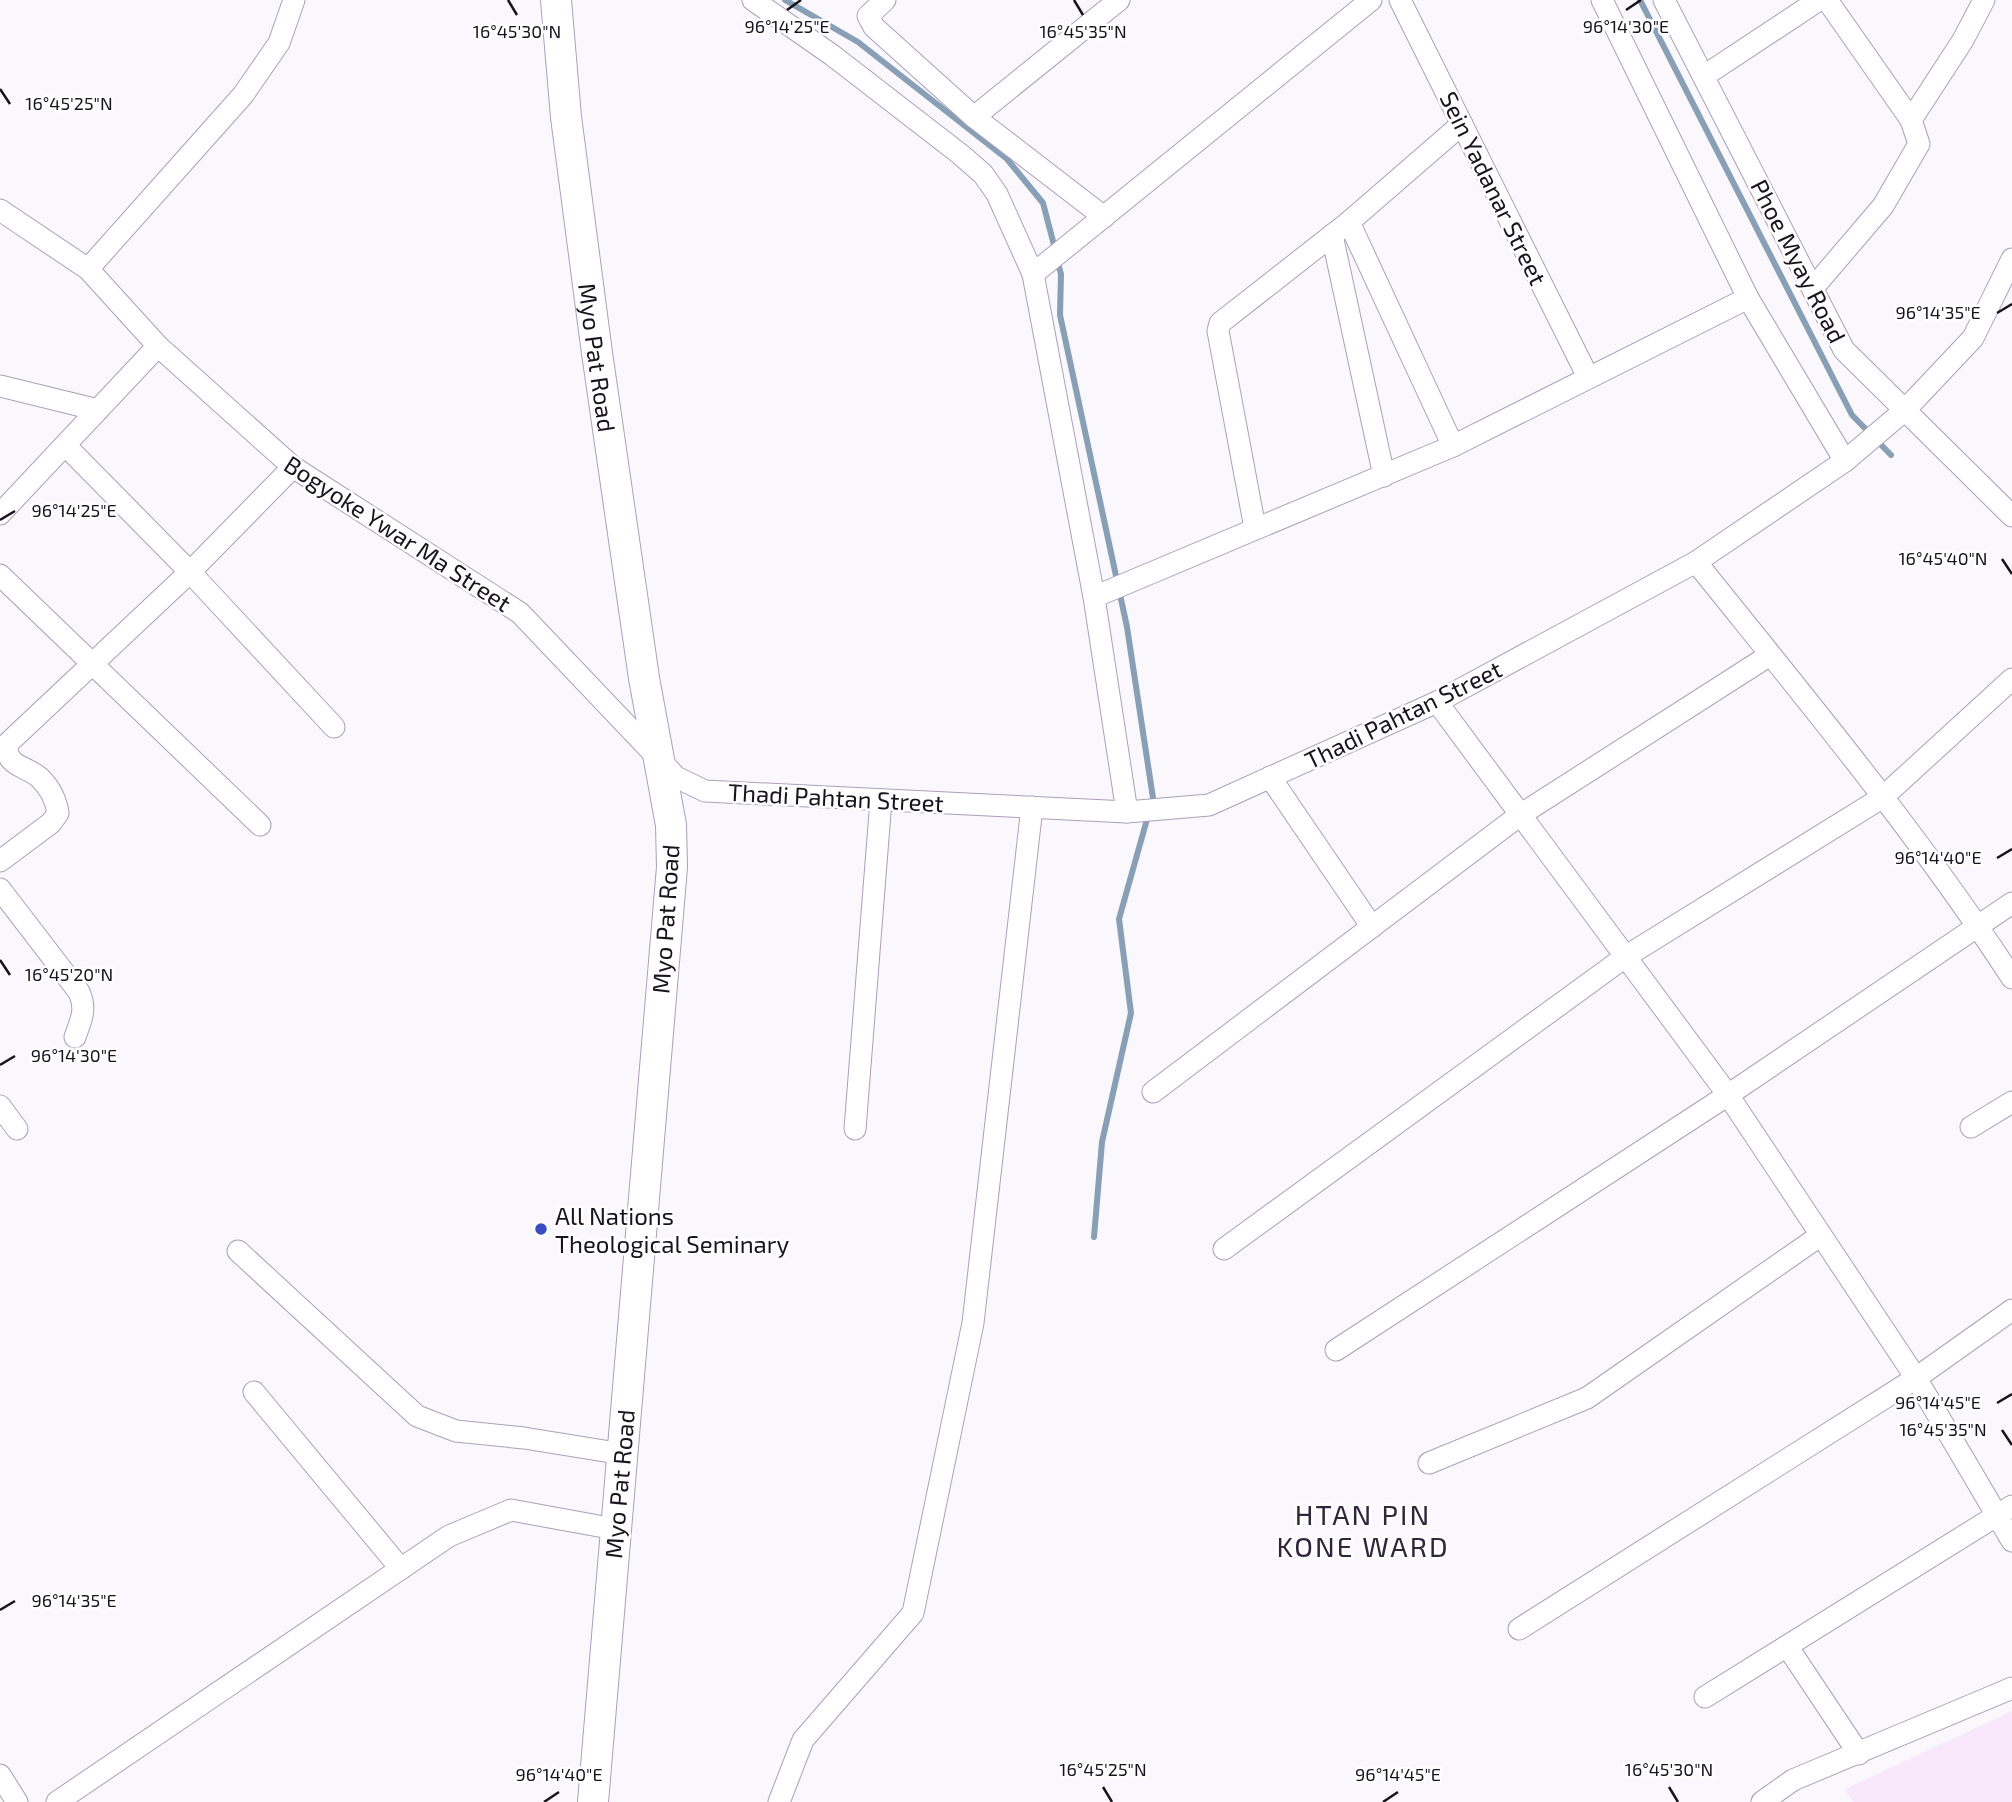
<svg xmlns="http://www.w3.org/2000/svg" width="2012" height="1802" font-family="'Exo 2',sans-serif">
  <style>
    .education { fill: #f9e8fb }
    .lines { fill: none; stroke-linecap: round; stroke-linejoin: round }
    .stream { stroke: #889fb5; stroke-width: 6 }
    .street-casing { stroke: #ac9fba; stroke-width: 23 }
    .secondary-casing { stroke: #ac9fba; stroke-width: 32 }
    .street { stroke: #fff; stroke-width: 21 }
    .secondary { stroke: #fff; stroke-width: 30 }
    .ticks { fill: none; stroke: #18131d; stroke-width: 2.5 }
    .poi-dot { fill: #384dbf; stroke: #fff; stroke-width: 2.5 }
    .labels { text-anchor: middle; dominant-baseline: central; stroke-width: 5; stroke-linejoin: round; paint-order: stroke }
    .street-label { font-size: 24px; fill: #18131d; stroke: #fff }
    .poi-label { font-size: 24px; fill: #18131d; stroke: #fff; text-anchor: start }
    .quarter-label { font-size: 28px; letter-spacing: 2px; fill: #30253b; stroke: #fff }
    .ticks-label { font-size: 18px; text-anchor: middle; fill: #18131d; stroke: #fff; stroke-width: 5; stroke-linejoin: round; paint-order: stroke }
  </style>
  <rect width="100%" height="100%" fill="#faf7fd"/>
  <path class="education" d="M2012,1711v91h-159l-8,-13z"/>
  <g class="lines">
    <g class="stream">
      <path d="M785,0l73,42 149,117 36,44 12,46"/>
      <path d="M1640,0l212,415 39,40"/>
      <path d="M1057,260l4,14 -1,41 67,312 26,171 -34,121 12,94 -29,129 -8,95"/>
    </g>
    <defs>
      <g id="street">
        <path d="M753,0l79,55 128,99 23,20 14,20 36,80 61,323 33,215"/>
        <path d="M885,0l-17,16 6,11 100,90 130,100"/>
        <path d="M1400,0l188,377"/>
        <path d="M1602,0l146,298 97,163"/>
        <path d="M1664,0l180,350 168,166"/>
        <path d="M1827,0l84,120"/>
        <path d="M1704,76l115,-76"/>
        <path d="M974,117l145,-117"/>
        <path d="M0,210l88,59 70,77 135,121 227,146 156,164 29,14 422,21 82,-7 228,-103 259,-140 149,-101 60,-51 68,-72 39,-79"/>
        <path d="M1349,222l104,224"/>
        <path d="M1332,235l52,241"/>
        <path d="M88,269l155,-174 36,-52 15,-43"/>
        <path d="M1033,274l338,-274"/>
        <path d="M1813,288l70,-82 36,-62 -8,-24 52,-80 21,-40"/>
        <path d="M0,386l98,24"/>
        <path d="M65,445l125,127 144,155"/>
        <path d="M0,514l158,-168"/>
        <path d="M1255,528l-37,-197 2,-8 129,-101 113,-98"/>
        <path d="M1696,562c109,136 221,270 316,416"/>
        <path d="M0,575l260,250"/>
        <path d="M1094,597l359,-151 295,-148"/>
        <path d="M1437,702l291,393 188,283 96,163"/>
        <path d="M1270,777l102,150"/>
        <path d="M0,861l51,-38 7,-10c-2,-13 -9,-26 -18,-35 -14,-13 -34,-10 -33,-34l183,-172 103,-105"/>
        <path d="M0,889l79,103c8,17 2,28 -4,45"/>
        <path d="M1153,1092l367,-277 250,-160"/>
        <path d="M0,1106l17,23"/>
        <path d="M1971,1127l41,-25"/>
        <path d="M855,1129l26,-329"/>
        <path d="M1224,1249l401,-292 258,-160 129,-118"/>
        <path d="M238,1251l179,165 39,15 68,7 99,16"/>
        <path d="M1336,1350l392,-255 284,-192"/>
        <path d="M254,1392l147,177"/>
        <path d="M1429,1463l158,-65 234,-163"/>
        <path d="M1519,1629l397,-251 96,-68"/>
        <path d="M1787,1646l72,108"/>
        <path d="M1705,1697l307,-191"/>
        <path d="M0,1775l17,27"/>
        <path d="M57,1802l392,-266 62,-26 104,19"/>
        <path d="M779,1802l24,-62 110,-127 60,-290 59,-516"/>
        <path d="M1762,1802l31,-22 219,-92"/>
      </g>
      <g id="secondary">
        <path id="s1" d="M556,0l10,117 31,236 47,325 27,147 1,42 -79,935"/>
      </g>
    </defs>
    <use href="#street" class="street-casing"/>
    <use href="#secondary" class="secondary-casing"/>
    <use href="#street" class="street"/>
    <use href="#secondary" class="secondary"/>
  </g>
  <path class="ticks" d="M508,0l9,15M1074,0l9,15M787,10l14,-10M1626,10l15,-10M0,89l10,15M1997,313l15,-9M0,520l15,-9M2002,559l10,15M1997,858l15,-9M0,960l10,15M0,1065l15,-9M1997,1403l15,-9M2002,1430l10,15M0,1610l15,-9M1103,1787l9,15M1669,1787l9,15M544,1802l15,-10M1383,1802l15,-10"/>
  <circle class="poi-dot" cx="541" cy="1229" r="7"/>
  <g class="labels">
    <g class="street-label">
      <text transform="translate(1494 188) rotate(64)">Sein Yadanar Street</text>
      <text transform="translate(1799 261) rotate(63)">Phoe Myay Road</text>
      <text stroke="none"><textPath href="#s1" startOffset="360">Myo Pat Road</textPath></text>
      <text transform="translate(398 533) rotate(33)">Bogyoke Ywar Ma Street</text>
      <text transform="translate(1403 714) rotate(-26)">Thadi Pahtan Street</text>
      <text transform="translate(836 797) rotate(3)">Thadi Pahtan Street</text>
      <text transform="translate(665 919) rotate(-86)">Myo Pat Road</text>
      <text transform="translate(619 1484) rotate(-85)">Myo Pat Road</text>
    </g>
    <g class="poi-label">
      <text x="555" y="1215">All Nations<tspan x="555" dy="28">Theological Seminary</tspan></text>
    </g>
    <g class="quarter-label">
      <text x="1363" y="1514">HTAN PIN<tspan x="1363" dy="32">KONE WARD</tspan></text>
    </g>
  </g>
  <g class="ticks-label">
    <text x="1626" y="33">96°14'30"E</text>
    <text x="787" y="33">96°14'25"E</text>
    <text x="517" y="38">16°45'30"N</text>
    <text x="1083" y="38">16°45'35"N</text>
    <text x="69" y="110">16°45'25"N</text>
    <text x="1938" y="319">96°14'35"E</text>
    <text x="74" y="517">96°14'25"E</text>
    <text x="1943" y="565">16°45'40"N</text>
    <text x="1938" y="864">96°14'40"E</text>
    <text x="69" y="981">16°45'20"N</text>
    <text x="74" y="1062">96°14'30"E</text>
    <text x="1938" y="1409">96°14'45"E</text>
    <text x="1943" y="1436">16°45'35"N</text>
    <text x="74" y="1607">96°14'35"E</text>
    <text x="1103" y="1776">16°45'25"N</text>
    <text x="1669" y="1776">16°45'30"N</text>
    <text x="559" y="1781">96°14'40"E</text>
    <text x="1398" y="1781">96°14'45"E</text>
  </g>
</svg>
